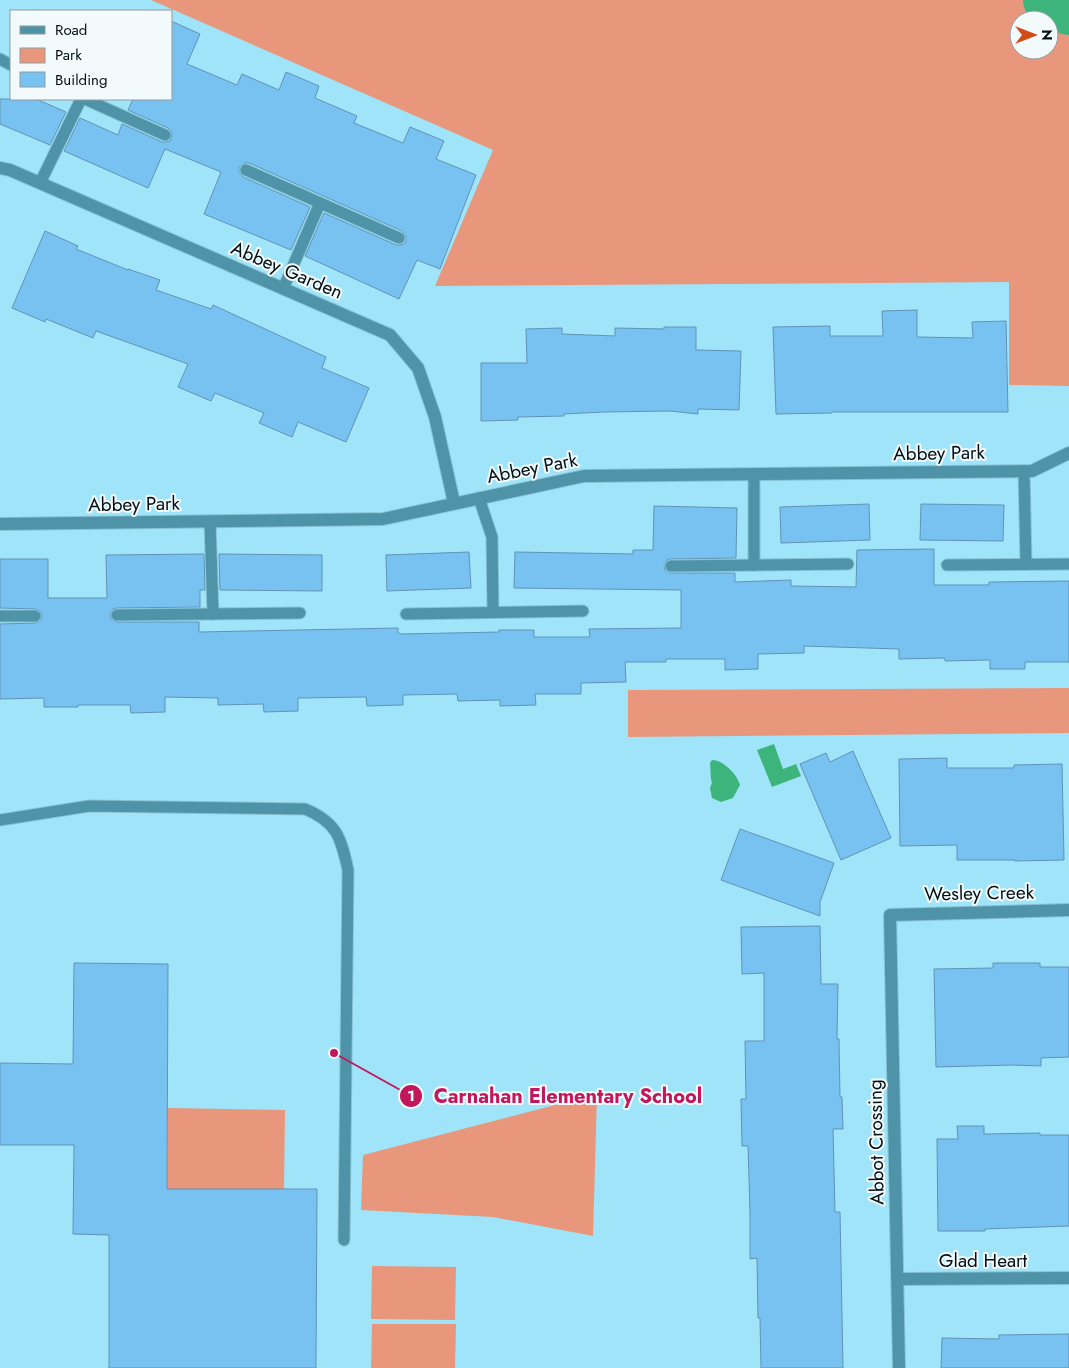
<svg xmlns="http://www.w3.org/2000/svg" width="1069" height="1368" font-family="Jost,sans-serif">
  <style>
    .green { fill: #e8977c; fill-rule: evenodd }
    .water { fill: #3db47b }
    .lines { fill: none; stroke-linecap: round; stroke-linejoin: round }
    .river { stroke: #3db47b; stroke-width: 50 }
    .building { fill: #78c2f2; stroke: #6193b5 }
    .service-casing { stroke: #86c2d4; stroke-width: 13 }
    .minor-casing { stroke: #86c2d4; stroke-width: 14 }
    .service { stroke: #4e93a7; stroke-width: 11 }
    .minor { stroke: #4e93a7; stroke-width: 12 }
    .labels { text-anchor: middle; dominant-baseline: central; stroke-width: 4; stroke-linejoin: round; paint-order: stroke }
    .street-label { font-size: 19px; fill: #000f14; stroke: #f3fafc }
    .leader { fill: none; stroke: #c2185b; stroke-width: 2 }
    .callout-dot { fill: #c2185b; stroke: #f3fafc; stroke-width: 2 }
    .mark-label { font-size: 15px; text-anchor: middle; font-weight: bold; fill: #fff }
    .callout-label { font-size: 20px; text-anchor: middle; font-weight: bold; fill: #c2185b; stroke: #f3fafc; stroke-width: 4; stroke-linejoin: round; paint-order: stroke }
  </style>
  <rect width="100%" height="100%" fill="#a0e4f9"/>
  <g class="green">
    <path d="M151,0h918v386l-60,-1v-103l-574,4 58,-136zM1019,20h30v30h-30z"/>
    <path d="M1069,688v45l-441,4v-47z"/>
    <path d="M597,1094l-4,142 -100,-19 -132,-7 2,-55z"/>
    <path d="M168,1108l117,2 -1,79h-117z"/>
    <path d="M372,1266l84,1 -1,53 -84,-1z"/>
    <path d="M372,1324h84l-1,44h-84z"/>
  </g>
  <g class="water">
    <path d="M774,744l9,25 13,-5 5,12 -29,11 -15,-37z"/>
    <path d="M712,760c11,0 25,14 28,25l-7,13 -12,4 -9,-4 -2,-10 2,-5c-2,-7 -1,-13 -2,-20z"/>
  </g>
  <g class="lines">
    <path class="river" d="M1048,0l21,10"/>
  </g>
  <g class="building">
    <path d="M171,21l29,13 -13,30 50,21 5,-11 37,16 7,-18 33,14 -4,12 42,18 -3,7 49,20 7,-16 34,14 -8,18 40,16 -36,94 -23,-9 -18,39 -94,-43 19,-43 72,32h4l4,-1 2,-3v-4l-4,-6 -153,-68h-4l-6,4v4l4,6 67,30 -19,43 -87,-36 17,-42 -56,-23 -17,39 -84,-37 16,-33 38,17 4,-11 40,18h4l4,-1 2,-6 -1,-4 -3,-3 -40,-18 5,-11h38z"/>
    <path d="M0,99h36l30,13 -16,33 -50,-21z"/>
    <path d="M45,231l33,15 -2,3 52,21v-1l32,11 -4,10 55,19 2,-4 113,52 -4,11 47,20 -23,54 -48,-20 -6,15 -33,-14 5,-10 -49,-20 -4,8 -33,-14 10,-23 -92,-33 -3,7 -47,-19 -1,3 -33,-14z"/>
    <path d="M917,310v27l56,1 -1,-16 34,-1 2,91h-176v1l-56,1 -3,-87 57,-1v10h53l-1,-25z"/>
    <path d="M664,327h32v23l45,1 -2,59 -41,-1v5l-28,-3 -66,1 -40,2v2l-46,1v3l-37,1v-58h46l-1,-34 36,-1v6l53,2v-8l49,1z"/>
    <path d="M869,504l1,36 -89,3 -1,-36z"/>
    <path d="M921,504l83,1 -1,36 -83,-1z"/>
    <path d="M654,506l83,2 -1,50 -66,1 -3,1 -3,6 1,4 6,3h64v9l56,-2v6l65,1 1,-37 77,-1v36h55v-3l80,-1v81h-44v7h-35v-9l-45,1v-3l-46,1v-10l-95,-3v7l-46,1v15l-33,1v-11h-59v3h-41l1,20 -45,1v11h-46l1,11 -36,1v-6l-42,1 -1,-7 -54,1v10l-36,1 -1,-9 -68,1v13l-34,1 -1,-8 -45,1v-7l-53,-1v15l-34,1 -1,-8h-52v2h-34v-9l-44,1v-75l35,-1 6,-3 1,-4 -1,-4 -6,-3 -35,-1v-49h48v39h59l-1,-43 98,-1 1,36h-5v17l-83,1 -4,1 -3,6 1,4 6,3h82v10l199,-4v5l4,1 97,-2v-2h35v7h56l-1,-8 92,-1v-38l-167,-2 1,-36 118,2v-4h20z"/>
    <path d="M469,552l2,36 -84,3 -1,-36z"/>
    <path d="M219,554l103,1v36l-102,-1z"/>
    <path d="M853,751l38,87 -50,22 -41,-96 26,-11 4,9z"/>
    <path d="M947,758v10h67v-3l48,-1 2,96 -49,1v-1h-58v-15l-57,1 -1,-87z"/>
    <path d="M740,829l94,34 -14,39v14l-99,-36z"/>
    <path d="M820,926l1,58h17l-1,55h2l1,58h2l1,32h-10l2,83h5l3,156h-82l-1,-50h-2l-1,-60 -7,1v-46l-2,-67h-6l-1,-47h5l-1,-58h19v-68l-22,1 -1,-47z"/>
    <path d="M74,963l94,1 -1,225h150l-1,179h-207v-133l-36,-1 1,-89h-74v-82l73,1z"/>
    <path d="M993,963h47v4h29v90l-28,1v8l-29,-1 -76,2 -2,-98 59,-1z"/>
    <path d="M957,1126h27v8l56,-1v2h29v91l-84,3v2h-47l-1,-92h21z"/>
    <path d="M1069,1334v34h-128l1,-30 57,1v-4z"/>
  </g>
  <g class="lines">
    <defs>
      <g id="service">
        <path d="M0,59l11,6"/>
        <path d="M85,99l80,36"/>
        <path d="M246,170l153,68"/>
        <path d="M40,183l41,-84"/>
        <path d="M283,289l37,-86"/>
        <path d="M1024,471l2,93"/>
        <path d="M754,474v91"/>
        <path d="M479,498l13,39 1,75"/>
        <path d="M210,521l3,93"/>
        <path d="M947,565l122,-1"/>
        <path d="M671,566l177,-2"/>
        <path d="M406,614l177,-3"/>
        <path d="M117,615l183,-2"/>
        <path d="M0,616h35"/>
        <path d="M0,820l89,-14 216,3c32,13 36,29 43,61l-4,370"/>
      </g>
      <g id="minor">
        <path d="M0,168l10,2 380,165 28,33 17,49 19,86"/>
        <path d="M0,524l383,-5 201,-43 448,-5 37,-18"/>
        <path d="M898,1279l171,-1"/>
        <path d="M899,1368l-9,-453 179,-5"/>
      </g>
    </defs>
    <use href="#service" class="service-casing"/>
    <use href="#minor" class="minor-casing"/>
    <use href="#service" class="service"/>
    <use href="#minor" class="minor"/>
  </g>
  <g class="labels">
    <g class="street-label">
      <text transform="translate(287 270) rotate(23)">Abbey Garden</text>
      <text transform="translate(939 453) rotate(-1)">Abbey Park</text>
      <text transform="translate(532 468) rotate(-11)">Abbey Park</text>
      <text transform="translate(134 504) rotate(-1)">Abbey Park</text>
      <text transform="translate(979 893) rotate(-1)">Wesley Creek</text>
      <text transform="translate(876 1142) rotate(-91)">Abbot Crossing</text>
      <text x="983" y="1260">Glad Heart</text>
    </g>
  </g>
  <path class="leader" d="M334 1053L411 1096"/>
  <g class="callout-dot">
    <circle cx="334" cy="1053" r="5"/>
    <circle cx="411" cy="1096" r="12"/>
  </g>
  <g class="mark-label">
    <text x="411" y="1101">1</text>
  </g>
  <g class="callout-label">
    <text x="568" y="1103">Carnahan Elementary School</text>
  </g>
  <rect x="10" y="10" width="162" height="90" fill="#f3fafc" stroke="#929c9f"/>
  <rect x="20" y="26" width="25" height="8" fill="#4e93a7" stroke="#929c9f"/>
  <text x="55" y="35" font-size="15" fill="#000f14">Road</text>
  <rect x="20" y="48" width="25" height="15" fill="#e8977c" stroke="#929c9f"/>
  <text x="55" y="60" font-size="15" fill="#000f14">Park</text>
  <rect x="20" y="72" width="25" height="15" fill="#78c2f2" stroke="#929c9f"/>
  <text x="55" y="85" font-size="15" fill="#000f14">Building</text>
  <g transform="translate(1034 35) rotate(90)"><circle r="24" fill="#f3fafc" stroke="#929c9f"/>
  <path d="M0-4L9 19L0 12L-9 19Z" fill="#d34c18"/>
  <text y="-8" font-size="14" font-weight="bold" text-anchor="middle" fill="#000f14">N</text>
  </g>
</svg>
